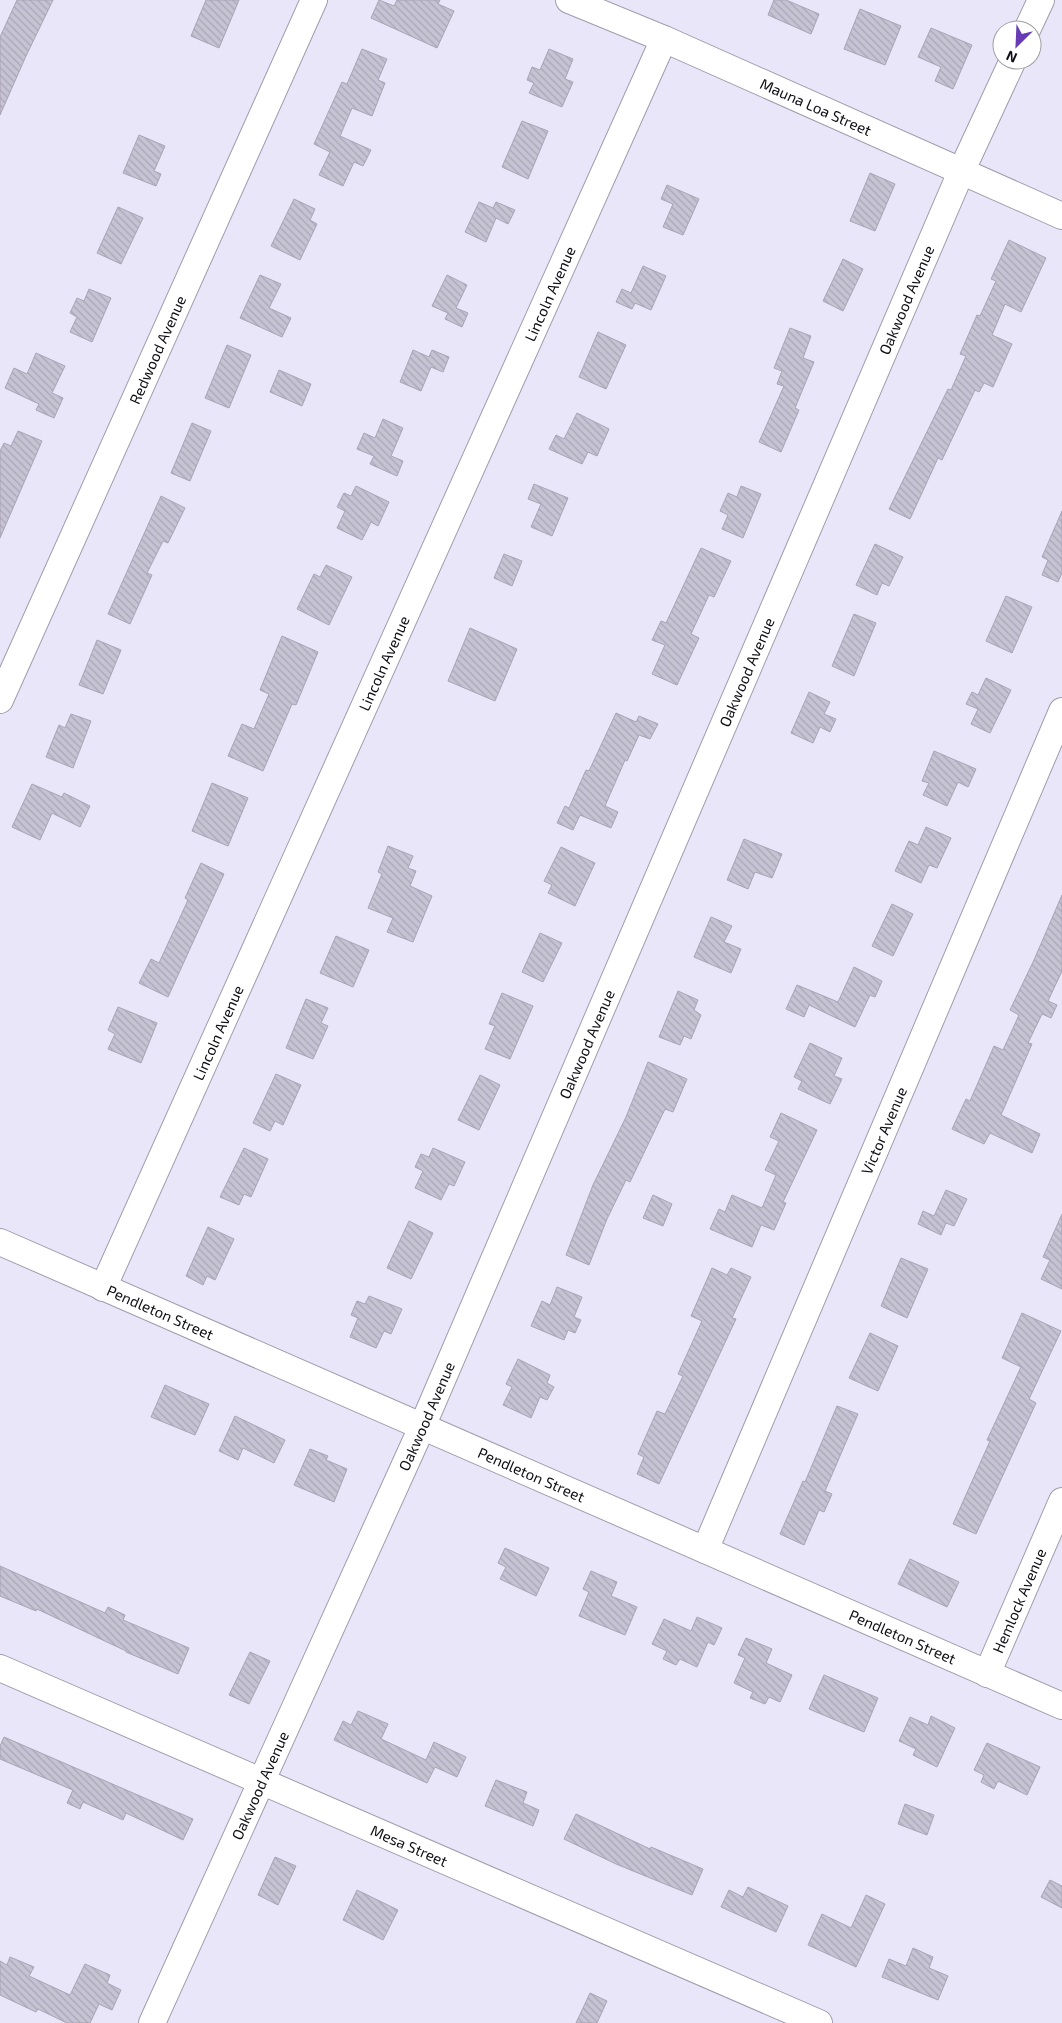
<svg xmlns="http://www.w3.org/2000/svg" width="1062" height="2023" font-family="'Exo 2',sans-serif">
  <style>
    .building { fill: url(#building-back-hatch); stroke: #a7a4b5 }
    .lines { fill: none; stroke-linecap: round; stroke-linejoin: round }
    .minor-casing { stroke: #a09cad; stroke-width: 28 }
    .minor { stroke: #fff; stroke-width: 26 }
    .labels { text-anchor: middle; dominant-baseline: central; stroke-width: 5; stroke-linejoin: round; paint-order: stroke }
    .street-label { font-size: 15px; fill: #100e14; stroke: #fff }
  </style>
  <defs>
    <pattern id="building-back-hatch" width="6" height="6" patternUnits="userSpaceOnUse" patternTransform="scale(1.25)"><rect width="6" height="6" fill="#c6c3d4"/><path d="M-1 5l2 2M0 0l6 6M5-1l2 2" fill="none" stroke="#a9a6b5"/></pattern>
  </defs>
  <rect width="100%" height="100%" fill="#eae6f9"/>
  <g class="building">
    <path d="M17,0h36l-27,56 -26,59v-78z"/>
    <path d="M206,0h33l-20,48 -28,-12z"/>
    <path d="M379,0l15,6 3,-6h43l-2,4 16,7 -17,37 -66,-30z"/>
    <path d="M774,0h12l33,14 -8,20 -43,-19z"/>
    <path d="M860,9l41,17 -16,39 -41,-16z"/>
    <path d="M931,28l41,17 -19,44 -18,-8 6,-14 -23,-10z"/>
    <path d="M362,49l25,10 -9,21 7,3 -13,33 -20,-8 -12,28 31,14 -8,16 -9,-4 -11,24 -24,-11 11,-23 -16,-8 28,-62 5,2z"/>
    <path d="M549,49l24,10 -8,20 8,3 -11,25 -33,-14 5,-10 -7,-3 5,-13 8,3z"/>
    <path d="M522,121l26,10 -20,48 -26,-12z"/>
    <path d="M139,135l26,11 -11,25 7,3 -5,12 -33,-13z"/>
    <path d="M870,173l25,11 -20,47 -25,-10z"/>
    <path d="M667,185l32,14 -16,36 -20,-8 10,-23 -12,-5z"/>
    <path d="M294,199l21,10 -5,11 7,4 -17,36 -29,-14z"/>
    <path d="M479,202l14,6 3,-6 19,8 -7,14 -12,-6 -10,24 -21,-10z"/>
    <path d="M118,207l25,11 -22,46 -24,-11z"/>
    <path d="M1009,240l37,18 -25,54 -16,-8 -13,31 20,9 -19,43 -9,-4 -5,9 -4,-2 -33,70 -4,-2 -28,61 -21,-10 59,-120 3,1 15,-34 -6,-2 17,-39 3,1 16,-35 -5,-2z"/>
    <path d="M843,259l20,10 -20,42 -20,-10z"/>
    <path d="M643,266l23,10 -15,34 -16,-7 -3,6 -16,-7 6,-13 9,4z"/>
    <path d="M260,275l21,9 -12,24 22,10 -9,19 -42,-19z"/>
    <path d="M447,275l20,10 -11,23 12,5 -6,14 -17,-8 3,-6 -16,-7z"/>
    <path d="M89,289l22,9 -19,44 -22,-10 7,-15 -7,-4 7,-15 7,3z"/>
    <path d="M790,328l21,8 -8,22 11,4 -19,46 4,2 -18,42 -22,-10 25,-56 -7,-2 5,-13 -8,-3z"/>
    <path d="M598,332l28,13 -20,44 -27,-12z"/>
    <path d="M227,345l24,10 -22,53 -24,-10z"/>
    <path d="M413,350l16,7 3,-7 17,7 -6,15 -12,-5 -10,24 -21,-9z"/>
    <path d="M36,353l29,13 -13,27 11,5 -9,20 -18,-8 3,-6 -34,-16 9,-20 13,6z"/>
    <path d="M279,370l32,14 -9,22 -32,-14z"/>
    <path d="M577,413l32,16 -12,27 -9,-4 -6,12 -33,-15 7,-14 8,4z"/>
    <path d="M383,419l20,9 -12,28 12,5 -6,15 -27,-12 4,-8 -17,-7 7,-16 11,5z"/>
    <path d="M192,423l19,8 -21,50 -19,-8z"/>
    <path d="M18,431l24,10 -42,97v-87l4,-8 7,3z"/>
    <path d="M534,484l34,14 -16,38 -21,-9 10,-23 -13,-5z"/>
    <path d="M356,486l33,16 -11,24 -7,-4 -9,18 -25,-12 8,-17 -8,-4 7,-14 7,3z"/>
    <path d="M741,486l20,8 -18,44 -21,-9 6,-14 -8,-4 8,-18 9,4z"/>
    <path d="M161,496l24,12 -17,35 -5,-2 -16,32 5,2 -22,49 -22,-10z"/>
    <path d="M1062,511v62l-4,9 -16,-7 6,-15 -6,-3z"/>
    <path d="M875,544l28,13 -14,29 -7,-3 -5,12 -21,-10z"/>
    <path d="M701,548l30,13 -17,36 -5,-2 -18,39 8,4 -22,47 -25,-11 13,-29 -13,-5 9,-19 5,2z"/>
    <path d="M504,554l18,7 -10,25 -18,-8z"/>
    <path d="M326,565l26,12 -23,48 -32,-16 17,-35 6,3z"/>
    <path d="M1006,596l26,11 -20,46 -26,-12z"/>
    <path d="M854,614l22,9 -22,53 -22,-10z"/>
    <path d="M470,628l47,21 -22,52 -47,-20z"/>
    <path d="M282,636l36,16 -22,53 -4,-1 -29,67 -35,-15 14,-32 12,5 15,-35 -9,-4z"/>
    <path d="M97,640l24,10 -18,44 -24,-9z"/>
    <path d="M986,678l25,12 -21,43 -19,-9 7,-15 -12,-5 6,-12 6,3z"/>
    <path d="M809,692l21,10 -6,12 12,5 -6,13 -10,-5 -7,16 -22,-10z"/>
    <path d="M616,713l20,9 3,-6 19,8 -8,15 -11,-4 -12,26 -2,-1 -20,46 13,6 -7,16 -31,-13 -7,15 -16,-7 8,-17 4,2 17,-38 3,1z"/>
    <path d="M71,714l20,7 -18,47 -27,-11 13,-32 6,3z"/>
    <path d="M934,751l42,18 -8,18 -10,-5 -11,24 -24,-11 6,-12 -7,-2z"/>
    <path d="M212,783l36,15 -20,48 -36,-15z"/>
    <path d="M32,784l30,13 2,-4 26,13 -10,21 -28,-14 -12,27 -28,-13z"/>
    <path d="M926,827l25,11 -14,30 -8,-3 -8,18 -26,-12 14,-30 9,4z"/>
    <path d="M744,839l38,15 -10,24 -17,-6 -7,17 -21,-9z"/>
    <path d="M388,846l25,10 -5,12 8,3 -6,15 22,10 -19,46 -26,-10 6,-14 -25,-10 14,-34 -4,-2z"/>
    <path d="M561,847l34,16 -20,43 -27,-13 4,-8 -8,-4z"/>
    <path d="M201,863l23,11 -56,123 -29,-14 12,-24 8,4 29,-63 -3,-2z"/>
    <path d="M1062,895v76l-14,30 9,4 -6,13 -9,-4 -14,29 4,1 -31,71 39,19 -8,19 -42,-20 -6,11 -32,-15 14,-30 4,2 24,-55 9,4 16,-35 -9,-5 24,-50z"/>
    <path d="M892,904l21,10 -20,42 -21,-10z"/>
    <path d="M711,917l21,9 -8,16 17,7 -10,24 -37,-16z"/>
    <path d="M540,933l22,10 -19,39 -21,-10z"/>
    <path d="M336,936l33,14 -16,37 -33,-14z"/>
    <path d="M854,967l28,14 -7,16 -5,-2 -15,32 -46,-22 -5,12 -18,-8 11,-24 41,17z"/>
    <path d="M678,991l20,9 -4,10 7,5 -10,24 -7,-3 -4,9 -21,-8z"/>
    <path d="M502,993l31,13 -23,53 -25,-10 10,-23 -6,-2z"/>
    <path d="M306,999l22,9 -7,15 7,3 -15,33 -27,-11z"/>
    <path d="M118,1007l39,16 -16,40 -33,-14 7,-15 -7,-4z"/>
    <path d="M810,1043l32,15 -8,18 8,3 -12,25 -32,-15 4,-8 -8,-4z"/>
    <path d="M648,1062l39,17 -14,33 -8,-3 -35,73 -4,-2 -19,39 -18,46 -23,-10 27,-70 33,-68z"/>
    <path d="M276,1074l25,11 -18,40 -8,-4 -5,10 -17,-8z"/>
    <path d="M480,1075l20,10 -21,45 -21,-10z"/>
    <path d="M781,1113l36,17 -34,72 3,1 -12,27 -13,-5 -9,22 -42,-18 9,-20 6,3 7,-17 30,13 14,-33 -11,-5 14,-29 -9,-4z"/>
    <path d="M244,1148l24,11 -17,38 -7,-3 -5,11 -19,-8z"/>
    <path d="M433,1148l32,14 -11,24 -5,-2 -8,16 -26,-12 8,-17 -8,-4 6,-13 8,3z"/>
    <path d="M946,1190l21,9 -13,27 -8,-3 -5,12 -23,-11 5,-13 11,5z"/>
    <path d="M653,1195l19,9 -9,22 -20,-8z"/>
    <path d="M1062,1214v75l-21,-10 9,-19 -7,-3z"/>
    <path d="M409,1221l24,12 -22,46 -24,-11z"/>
    <path d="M208,1227l26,12 -19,41 -8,-4 -4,9 -17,-9z"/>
    <path d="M901,1258l27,11 -21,49 -26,-12z"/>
    <path d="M712,1268l15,7 4,-7 20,9 -19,41 4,1 -77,165 -22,-10 7,-17 -6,-3 19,-43 8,3 18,-38 -5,-2 24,-53 -11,-5z"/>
    <path d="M557,1287l25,10 -8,20 7,3 -6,13 -7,-3 -4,10 -33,-14 11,-25 8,4z"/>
    <path d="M369,1296l33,13 -11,25 -7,-3 -8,17 -26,-11 8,-19 -7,-3 6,-14 8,3z"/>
    <path d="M1022,1313l39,18 -32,68 7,4 -60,131 -23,-10 37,-83 -3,-1 34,-73 -19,-9z"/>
    <path d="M870,1333l28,13 -20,45 -29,-13z"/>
    <path d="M518,1359l32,16 -3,8 7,4 -7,13 -7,-3 -9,21 -28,-13 9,-18 -6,-3z"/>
    <path d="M165,1385l44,19 -14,31 -44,-18z"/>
    <path d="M837,1406l21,8 -33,77 7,3 -8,18 -5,-2 -15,35 -24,-11 23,-53 2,1z"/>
    <path d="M235,1416l50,24 -11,23 -31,-15 -5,12 -19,-9z"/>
    <path d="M310,1449l18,7 -2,4 21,9 -13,33 -40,-17z"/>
    <path d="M505,1548l44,20 -13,28 -36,-17 6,-12 -8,-4z"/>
    <path d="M910,1559l49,23 -12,25 -49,-23z"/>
    <path d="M0,1566l105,47 3,-6 17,8 -2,5 66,28 -11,26 -52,-22v-1l-89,-42 -1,2 -36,-15z"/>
    <path d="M591,1571l26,11 -6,14 26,11 -12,28 -46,-19 10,-24 -6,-3z"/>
    <path d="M697,1617l25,11 -8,17 -6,-3 -11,25 -17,-8 -4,6 -13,-6 4,-8 -15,-7 12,-25 27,12z"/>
    <path d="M746,1638l26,11 -6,14 26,12 -12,27 -11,-5 -4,7 -15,-6 3,-6 -19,-9 11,-25 -7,-3z"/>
    <path d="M250,1652l20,9 -21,43 -20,-9z"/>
    <path d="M824,1675l54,23 -14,34 -55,-23z"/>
    <path d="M358,1711l30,13 -7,15 45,21 8,-18 32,15 -9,20 -22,-10 -8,16 -93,-43 9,-19 8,4z"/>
    <path d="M931,1716l24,12 -18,39 -24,-12 3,-6 -17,-8 11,-24 18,8z"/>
    <path d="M4,1737l189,82 -10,21 -57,-27 -3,7 -40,-18 -3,7 -13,-6 6,-13 -73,-31v-13z"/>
    <path d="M987,1743l53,24 -13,28 -29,-14 -4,8 -13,-7 3,-7 -10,-5z"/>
    <path d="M496,1780l31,12 -4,11 16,7 -6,16 -48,-20z"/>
    <path d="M905,1804l29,11 -7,20 -29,-11z"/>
    <path d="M576,1814l74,35 1,-2 52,22 -11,26 -76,-31 -52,-25z"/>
    <path d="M275,1857l21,9 -18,39 -20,-10z"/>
    <path d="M1050,1880l12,6v22l-21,-11z"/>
    <path d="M748,1887l40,19 -12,26 -55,-25 8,-17 14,7z"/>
    <path d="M357,1890l41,20 -15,30 -40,-20z"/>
    <path d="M866,1895l19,9 -29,63 -48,-22 14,-31 29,14z"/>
    <path d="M913,1948l20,9 -4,11 19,8 -10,24 -56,-23 7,-18 17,7z"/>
    <path d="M10,1957l24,10 -5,9 41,19 15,-31 25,11 -3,8 14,7 -9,20 -13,-6 -9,19h-23l-29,-14 -2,3 -36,-17v-34l7,4z"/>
    <path d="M590,1993l17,8 -10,22h-21z"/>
  </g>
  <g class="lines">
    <defs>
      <g id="minor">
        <path id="s1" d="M569,0l95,39 398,177"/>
        <path d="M1027,30l14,-30"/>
        <path id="s2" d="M0,700l314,-700"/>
        <path id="s3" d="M0,1242l1062,464"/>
        <path id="s4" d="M103,1288l561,-1249"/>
        <path id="s5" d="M705,1550l357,-839"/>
        <path id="s6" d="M0,1668l819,355"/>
        <path id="s7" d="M987,1674l75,-173"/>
        <path id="s8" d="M152,2023l270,-596 539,-1255 52,-112"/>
      </g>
    </defs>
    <use href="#minor" class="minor-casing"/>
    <use href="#minor" class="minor"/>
  </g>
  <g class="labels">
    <g class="street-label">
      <text stroke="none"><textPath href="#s1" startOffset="269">Mauna Loa Street</textPath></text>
      <text stroke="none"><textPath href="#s4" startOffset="1090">Lincoln Avenue</textPath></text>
      <text stroke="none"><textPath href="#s8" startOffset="1881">Oakwood Avenue</textPath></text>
      <text stroke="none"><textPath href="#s2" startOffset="384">Redwood Avenue</textPath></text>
      <text stroke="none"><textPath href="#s4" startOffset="685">Lincoln Avenue</textPath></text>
      <text stroke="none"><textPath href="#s8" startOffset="1476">Oakwood Avenue</textPath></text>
      <text stroke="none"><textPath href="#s4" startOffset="280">Lincoln Avenue</textPath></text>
      <text stroke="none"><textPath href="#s8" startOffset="1071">Oakwood Avenue</textPath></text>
      <text stroke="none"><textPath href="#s5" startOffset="456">Victor Avenue</textPath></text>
      <text stroke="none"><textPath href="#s3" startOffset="175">Pendleton Street</textPath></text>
      <text stroke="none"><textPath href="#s8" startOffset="666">Oakwood Avenue</textPath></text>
      <text stroke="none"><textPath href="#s3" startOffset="580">Pendleton Street</textPath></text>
      <text stroke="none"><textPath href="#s7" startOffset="80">Hemlock Avenue</textPath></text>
      <text stroke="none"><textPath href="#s3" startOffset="985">Pendleton Street</textPath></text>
      <text stroke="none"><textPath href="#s8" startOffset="261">Oakwood Avenue</textPath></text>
      <text stroke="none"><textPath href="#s6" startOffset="446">Mesa Street</textPath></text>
    </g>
  </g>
  <g transform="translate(1017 45) rotate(204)"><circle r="24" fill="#ffffff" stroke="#9f9fa1"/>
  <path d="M0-4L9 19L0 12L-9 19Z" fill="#663bb3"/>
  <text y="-8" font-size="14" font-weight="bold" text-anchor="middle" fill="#100e14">N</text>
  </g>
</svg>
